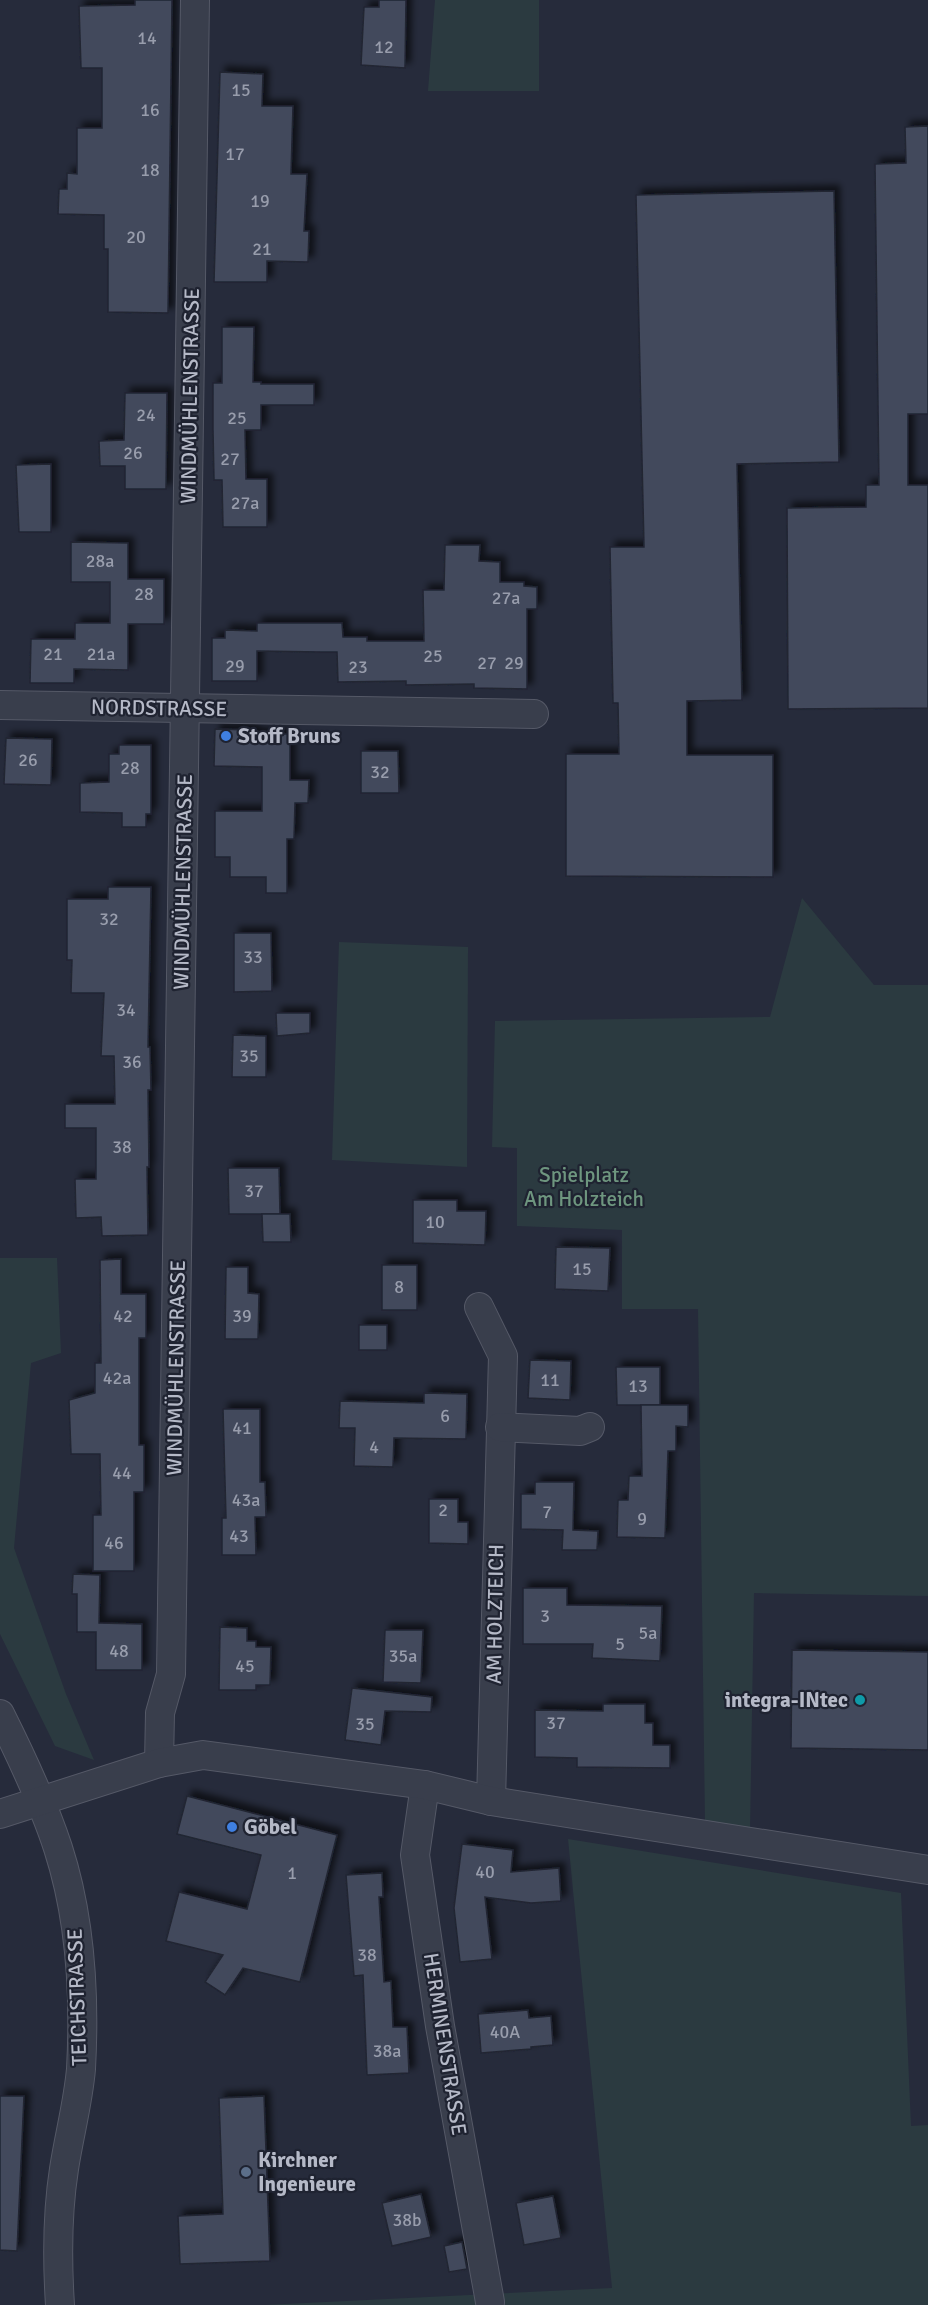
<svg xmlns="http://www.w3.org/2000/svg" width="928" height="2305" font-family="Signika,sans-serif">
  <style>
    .green { fill: #2b3a40 }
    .building { fill: #42495b; stroke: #212533; stroke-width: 1.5; filter: url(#shadow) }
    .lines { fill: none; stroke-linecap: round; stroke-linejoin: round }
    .minor-casing { stroke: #555967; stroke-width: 30 }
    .minor { stroke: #393e4c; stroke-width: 28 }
    .shop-dot { fill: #3f7fe0; stroke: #1f2331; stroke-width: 2 }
    .culture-dot { fill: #0f9aa8; stroke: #1f2331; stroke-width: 2 }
    .service-dot { fill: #5c6f8a; stroke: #1f2331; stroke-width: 2 }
    .labels { text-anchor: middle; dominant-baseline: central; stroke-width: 4.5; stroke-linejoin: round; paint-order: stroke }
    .number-label { font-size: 18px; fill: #989dac }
    .street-label { font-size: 21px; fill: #b5b9c7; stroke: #1f2331 }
    .poi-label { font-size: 21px; font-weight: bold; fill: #b5b9c7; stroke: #1f2331; text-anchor: start }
    .park-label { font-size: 21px; fill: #6e967f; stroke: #1f2331 }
  </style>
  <defs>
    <filter id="shadow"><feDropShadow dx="5.5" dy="-5.5" stdDeviation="3" flood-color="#0009"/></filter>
  </defs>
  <rect width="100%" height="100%" fill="#262b3b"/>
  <g class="green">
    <path d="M435,0h104v91h-111z"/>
    <path d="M802,898l72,87h54v611l-174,-3 -4,238 -45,-8 -7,-514h-76v-79l-105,-4v-78l-25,-1 3,-126 275,-4z"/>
    <path d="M339,942l129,5 -1,220 -135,-7z"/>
    <path d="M0,1258h57l4,95 -30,10 -17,185 52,146 28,66 -39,-14 -55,-112z"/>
    <path d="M568,1839l333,54 10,233 17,-1v180h-664l348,-17z"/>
  </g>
  <g class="building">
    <path d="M135,0h37l-4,313 -60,-1v-63h-4v-34l-46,-1 1,-25h8v-16l10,1v-46h25v-60h-21l-2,-62 56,-1z"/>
    <path d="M379,0h27l-1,68 -44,-3 3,-58h15z"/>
    <path d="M220,72l43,2 -1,32h31l-2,68h16l-3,57h5l-1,31 -41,-1v21h-53z"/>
    <path d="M928,126v288h-20v71h20v223l-140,1 -1,-201 79,-1v-22h13l-4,-321 31,-1 -1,-36z"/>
    <path d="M834,191l5,271 -102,2 5,236 -55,1v54h86v122l-207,-1v-122h53l-1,-51h-5l-3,-156h34l-8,-352z"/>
    <path d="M222,327h32l-1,55h8v2h53v21h-53v25h-16l1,49h21v48h-44l-1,-47h-8l-1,-50v-47h9z"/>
    <path d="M125,393h42l-1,96h-41v-23h-25l-1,-25 25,-1z"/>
    <path d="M51,464v68h-32l-3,-67z"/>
    <path d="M71,542l57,1v36h36v45h-36v46l-54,-1v14h-44l1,-44h44v-16h35v-41h-39z"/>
    <path d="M445,545h35l-1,16 21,1v20h24v4l13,1v22h-10v80l-53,-1v-4l-68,1v-4l-68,1 -1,-30h-16l-64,-1v30h-45v-43h13v-8l32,1v-8h85l1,14h24v4h57l-1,-51h21z"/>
    <path d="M215,729l38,1v2l12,2h25v46h19l-1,23h-13l-1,36h-7v54h-21v-16h-36v-20h-15v-46h47v-44l-48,-1z"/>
    <path d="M6,738l46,1 -1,46 -47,-1z"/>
    <path d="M119,745h32v69h-5v13h-24v-14l-42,-1v-29l29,-1v-28h10z"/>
    <path d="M361,751h37l1,42h-38z"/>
    <path d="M108,887h43l-3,160h2l1,43h-3l1,77h-2l1,68 -46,1 -1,-19 -25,1 -1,-39h21v-51h-31v-24h50l-1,-48h-13l3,-63h-33l1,-33h-5v-61h41z"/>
    <path d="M234,933h37l1,58 -38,1z"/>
    <path d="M276,1013h34v20l-33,3z"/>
    <path d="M233,1035l33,1v41h-34z"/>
    <path d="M228,1168h51l1,46h-51z"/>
    <path d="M413,1200h44v11h29l-1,34 -72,-2z"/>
    <path d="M262,1214h28l1,28h-28z"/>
    <path d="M556,1247l54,1 -2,43 -53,-2z"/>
    <path d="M121,1259v35h25v44h-7v107h5v47h-10v79h-41v-56h8l-1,-61h-29l-2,-54 26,-7v-30h6l-1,-103z"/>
    <rect x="382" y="1265" width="35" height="45"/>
    <path d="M226,1267h22v26l11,1 -1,45h-33z"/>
    <rect x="359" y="1325" width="28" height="25"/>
    <path d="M530,1360l41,1 -1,39 -42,-2z"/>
    <path d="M616,1367h44v38h-43z"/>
    <path d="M424,1393l43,1 -1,45 -72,-1 -1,29 -39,-1 1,-38h-16l1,-27 84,2z"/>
    <path d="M641,1405h47v22l-12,-1v25h-8l-3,87 -48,-1 1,-37h10l1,-24h13z"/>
    <path d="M223,1409h37v73h5l1,35h-11l1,38h-34v-37h4z"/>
    <path d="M535,1482h39l-1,48 25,1 -1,19h-35l1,-20 -42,-1v-35h14z"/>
    <path d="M429,1499h29v23h10v22l-39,-1z"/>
    <path d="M73,1574l27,1 -1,48 43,1v46h-46v-38h-19v-38h-5z"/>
    <path d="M523,1588h44v17l95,1 -2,55 -68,-3 1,-14h-70z"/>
    <path d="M220,1627l27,1v13h9v6h15l-1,38h-14v5h-37z"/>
    <path d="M385,1630h38l-2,53 -38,-1z"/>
    <path d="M792,1650l136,2v98l-137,-2z"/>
    <path d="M352,1688l80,9 -1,15 -46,-1 -4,34 -36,-5z"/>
    <path d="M603,1704h42v19h8v22h17v23l-93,-1v-9l-42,-1v-47l68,1z"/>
    <path d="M187,1796l150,39 -37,147 -57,-14 -18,27 -20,-13 18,-27 -57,-14 13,-49 68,17 14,-54 -84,-21z"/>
    <path d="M462,1844l51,6 -2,22 48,-4 2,33 -30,2 -46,-6 7,62 -32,3 -6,-54z"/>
    <path d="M382,1873l1,24h-4l5,85 7,-1 2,46h14l2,46 -42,2 -4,-100 -9,1 -8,-101z"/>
    <path d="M528,2010l1,8 22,-2 2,29 -22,2v2l-50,4 -3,-39z"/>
    <path d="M0,2096h24l-7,155 -17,-1z"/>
    <path d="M264,2096l6,165 -90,3 -2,-48 45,-2 -4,-116z"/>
    <path d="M421,2194l10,43 -39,9 -10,-43z"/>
    <path d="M553,2196l8,42 -37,7 -8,-42z"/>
    <path d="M462,2242l5,27 -18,3 -5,-26z"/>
  </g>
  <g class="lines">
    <defs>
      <g id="minor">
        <path d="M0,705l534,9"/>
        <path d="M479,1307l24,49 -12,445"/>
        <path d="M500,1427l80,4 10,-4"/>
        <path d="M0,1714c22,44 43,88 58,134 23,71 27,148 23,221 -3,34 -12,67 -17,100 -7,45 -7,90 -4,136"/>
        <path d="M159,1763l1,-50 11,-39 24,-1674"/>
        <path d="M425,1785l-10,70 25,171 50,276"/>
        <path d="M0,1814l159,-51 44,-8 222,30 66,16 437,69"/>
      </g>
    </defs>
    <use href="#minor" class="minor-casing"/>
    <use href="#minor" class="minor"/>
  </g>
  <g class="shop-dot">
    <circle cx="226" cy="736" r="6"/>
    <circle cx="232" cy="1827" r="6"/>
  </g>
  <circle class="culture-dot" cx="860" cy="1700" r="6"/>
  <circle class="service-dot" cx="246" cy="2172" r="6"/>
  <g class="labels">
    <g class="number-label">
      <text x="147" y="38">14</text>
      <text x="384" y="47">12</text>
      <text x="241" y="90">15</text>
      <text x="150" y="110">16</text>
      <text x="235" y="154">17</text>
      <text x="150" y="170">18</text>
      <text x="260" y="201">19</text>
      <text x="136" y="237">20</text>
      <text x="262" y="249">21</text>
      <text x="146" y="415">24</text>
      <text x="237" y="418">25</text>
      <text x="133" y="453">26</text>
      <text x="230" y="459">27</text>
      <text x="245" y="503">27a</text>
      <text x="100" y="561">28a</text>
      <text x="144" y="594">28</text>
      <text x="506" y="598">27a</text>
      <text x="53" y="654">21</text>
      <text x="101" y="654">21a</text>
      <text x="433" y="656">25</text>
      <text x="487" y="663">27</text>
      <text x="514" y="663">29</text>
      <text x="235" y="666">29</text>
      <text x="358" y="667">23</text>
      <text x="28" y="760">26</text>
      <text x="130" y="768">28</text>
      <text x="380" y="772">32</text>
      <text x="109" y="919">32</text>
      <text x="253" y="957">33</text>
      <text x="126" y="1010">34</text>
      <text x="249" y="1056">35</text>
      <text x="132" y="1062">36</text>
      <text x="122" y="1147">38</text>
      <text x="254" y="1191">37</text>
      <text x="435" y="1222">10</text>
      <text x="582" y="1269">15</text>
      <text x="399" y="1287">8</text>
      <text x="123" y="1316">42</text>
      <text x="242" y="1316">39</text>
      <text x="117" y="1378">42a</text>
      <text x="550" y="1380">11</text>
      <text x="638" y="1386">13</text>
      <text x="445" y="1416">6</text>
      <text x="242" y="1428">41</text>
      <text x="374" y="1447">4</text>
      <text x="122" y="1473">44</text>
      <text x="246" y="1500">43a</text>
      <text x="443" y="1510">2</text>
      <text x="547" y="1512">7</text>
      <text x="642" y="1519">9</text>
      <text x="239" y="1536">43</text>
      <text x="114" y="1543">46</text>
      <text x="545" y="1616">3</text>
      <text x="648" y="1633">5a</text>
      <text x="620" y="1644">5</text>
      <text x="119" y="1651">48</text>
      <text x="403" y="1656">35a</text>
      <text x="245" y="1666">45</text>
      <text x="556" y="1723">37</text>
      <text x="365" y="1724">35</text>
      <text x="485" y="1872">40</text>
      <text x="292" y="1873">1</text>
      <text x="367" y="1955">38</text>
      <text x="505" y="2032">40A</text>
      <text x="387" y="2051">38a</text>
      <text x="407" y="2220">38b</text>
    </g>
    <g class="street-label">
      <text transform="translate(190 396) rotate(-89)">WINDMÜHLENSTRASSE</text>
      <text transform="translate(159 708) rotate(1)">NORDSTRASSE</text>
      <text transform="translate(183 882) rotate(-89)">WINDMÜHLENSTRASSE</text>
      <text transform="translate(176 1368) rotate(-89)">WINDMÜHLENSTRASSE</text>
      <text transform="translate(495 1614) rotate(-89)">AM HOLZTEICH</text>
      <text transform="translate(77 1997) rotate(-92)">TEICHSTRASSE</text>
      <text transform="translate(445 2044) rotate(81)">HERMINENSTRASSE</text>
    </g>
    <g class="poi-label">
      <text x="238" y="736">Stoff Bruns</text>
      <text x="848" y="1700" text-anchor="end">integra-INtec</text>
      <text x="244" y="1827">Göbel</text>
      <text x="258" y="2160">Kirchner<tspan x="258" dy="24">Ingenieure</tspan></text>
    </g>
    <g class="park-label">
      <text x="584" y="1175">Spielplatz<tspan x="584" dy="24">Am Holzteich</tspan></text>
    </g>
  </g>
</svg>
